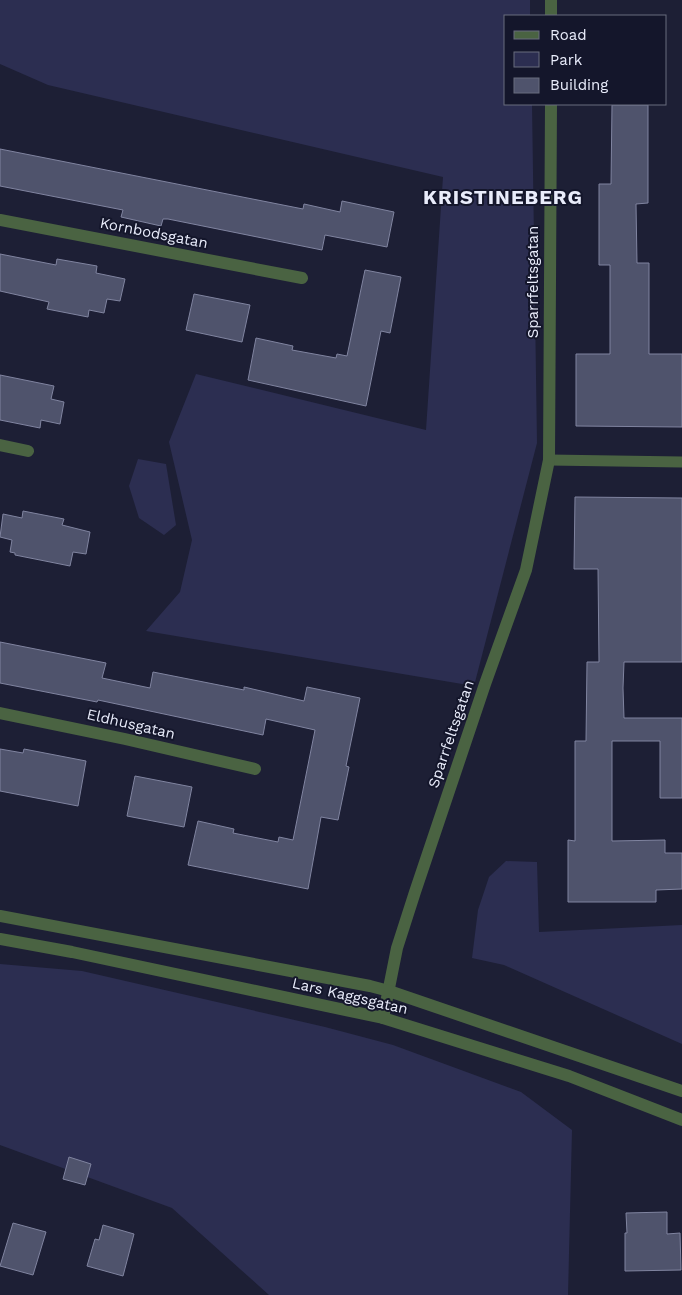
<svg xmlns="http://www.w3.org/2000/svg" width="682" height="1295" font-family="'Work Sans',sans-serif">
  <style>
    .green { fill: #2c2e51 }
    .building { fill: #4f536c; stroke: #8084a0 }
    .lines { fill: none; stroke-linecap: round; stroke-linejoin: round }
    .service { stroke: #4a6342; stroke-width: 11 }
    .minor { stroke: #4a6342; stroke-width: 12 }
    .tertiary { stroke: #4a6342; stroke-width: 12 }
    .labels { text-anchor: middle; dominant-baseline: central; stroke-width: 4; stroke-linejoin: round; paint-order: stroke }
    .street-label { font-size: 15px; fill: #e9ecfb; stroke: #14162b }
    .district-label { font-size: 20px; font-weight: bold; letter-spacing: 1px; fill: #e9ecfb; stroke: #14162b }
  </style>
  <rect width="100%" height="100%" fill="#1d1f35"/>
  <g class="green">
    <path d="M0,0h530v16h-24v88h26l5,339 -63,243 -328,-55 34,-39 12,-52 -23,-98 27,-68 230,56 17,-253 -395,-92 -48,-21z"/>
    <path d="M138,459l28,5 10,61 -12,10 -25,-17 -10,-32z"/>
    <path d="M506,861l31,1 2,70 143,-7v119l-178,-79 -32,-7 6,-48 11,-33z"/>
    <path d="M0,964l82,7 243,56 68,18 128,47 51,38 -4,165h-299l-97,-87 -172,-63z"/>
  </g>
  <g class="building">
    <path d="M612,105h36v98l-12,1 1,59h12v91h33v73l-106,-1v-72h34v-89h-11v-81h12z"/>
    <path d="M0,149l303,60 1,-5 36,8 2,-11 52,11 -7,35 -62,-12 -3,15 -154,-31h-5l-2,7 -40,-9 2,-7 -123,-24z"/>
    <path d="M0,254l56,11 1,-6 40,7 -1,7 29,6 -5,22 -13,-2 -3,14 -15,-3 -1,7 -41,-8 2,-7 -49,-11z"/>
    <path d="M365,270l36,7 -11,56 -9,-2 -15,75 -118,-26 8,-42 37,8 -1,4 44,8 1,-4 10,2z"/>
    <path d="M194,294l56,11 -8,37 -56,-12z"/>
    <path d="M0,375l54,11 -3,13 13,3 -4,22 -19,-4 -1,8 -40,-8z"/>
    <path d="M575,497l107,1v164h-58l-1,26 1,30h58v80h-22v-57h-48v100l53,-1v13h17v36l-26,1v12h-88v-62l7,1v-100h11l1,-79h12l-1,-93h-24z"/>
    <path d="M23,511l41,8 -2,6 28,7 -4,22 -13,-2 -3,14 -55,-11v-2l-5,-1 2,-12 -12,-3 3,-23 19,4z"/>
    <path d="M0,642l106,21 -4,15 48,10 3,-16 91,18v-3l60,14 3,-14 53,11 -14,68 3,1 -11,53 -17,-3 -13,72 -120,-24 10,-44 36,8 -1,4 45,9 1,-5 14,3 22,-110 -49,-11 -3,16 -165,-35 -1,2 -97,-19z"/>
    <path d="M0,749l23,4 1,-4 62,12 -8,45 -78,-15z"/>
    <path d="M135,776l57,11 -8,40 -57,-11z"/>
    <path d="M69,1157l22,7 -6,21 -22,-6z"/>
    <path d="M667,1212v22l13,-1 1,37 -56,1v-38h2l-1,-20z"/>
    <path d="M13,1223l33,9 -13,43 -33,-9z"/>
    <path d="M103,1225l31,9 -11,42 -36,-10 8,-27 4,1z"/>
  </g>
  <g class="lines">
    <path class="service" d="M549,460l133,2"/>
    <g class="minor">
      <path d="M551,16v-16"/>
      <path d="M0,220l302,58"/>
      <path d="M0,445l28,6"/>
      <path d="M0,713l125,26 130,30"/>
      <path d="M383,1018l14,-70 18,-56 70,-208 41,-114 23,-110 2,-356"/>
    </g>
    <g class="tertiary">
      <path d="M0,916l370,70 19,5 293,100"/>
      <path d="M0,939l72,13 311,66 186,58 113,44"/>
    </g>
  </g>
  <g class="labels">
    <g class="street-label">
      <text transform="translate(154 233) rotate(11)">Kornbodsgatan</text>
      <text transform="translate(533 282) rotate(-90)">Sparrfeltsgatan</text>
      <text transform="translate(131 724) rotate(13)">Eldhusgatan</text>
      <text transform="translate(451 734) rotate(-71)">Sparrfeltsgatan</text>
      <text transform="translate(350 996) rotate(13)">Lars Kaggsgatan</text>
    </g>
    <g class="district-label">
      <text x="503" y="197">KRISTINEBERG</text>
    </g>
  </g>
  <rect x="504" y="15" width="162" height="90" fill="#14162b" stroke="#696c7e"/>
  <rect x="514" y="31" width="25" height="8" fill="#4a6342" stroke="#696c7e"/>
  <text x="550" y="40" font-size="15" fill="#e9ecfb">Road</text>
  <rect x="514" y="52" width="25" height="15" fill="#2c2e51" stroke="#696c7e"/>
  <text x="550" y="65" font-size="15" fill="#e9ecfb">Park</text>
  <rect x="514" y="78" width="25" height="15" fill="#4f536c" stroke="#696c7e"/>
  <text x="550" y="90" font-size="15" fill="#e9ecfb">Building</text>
</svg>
